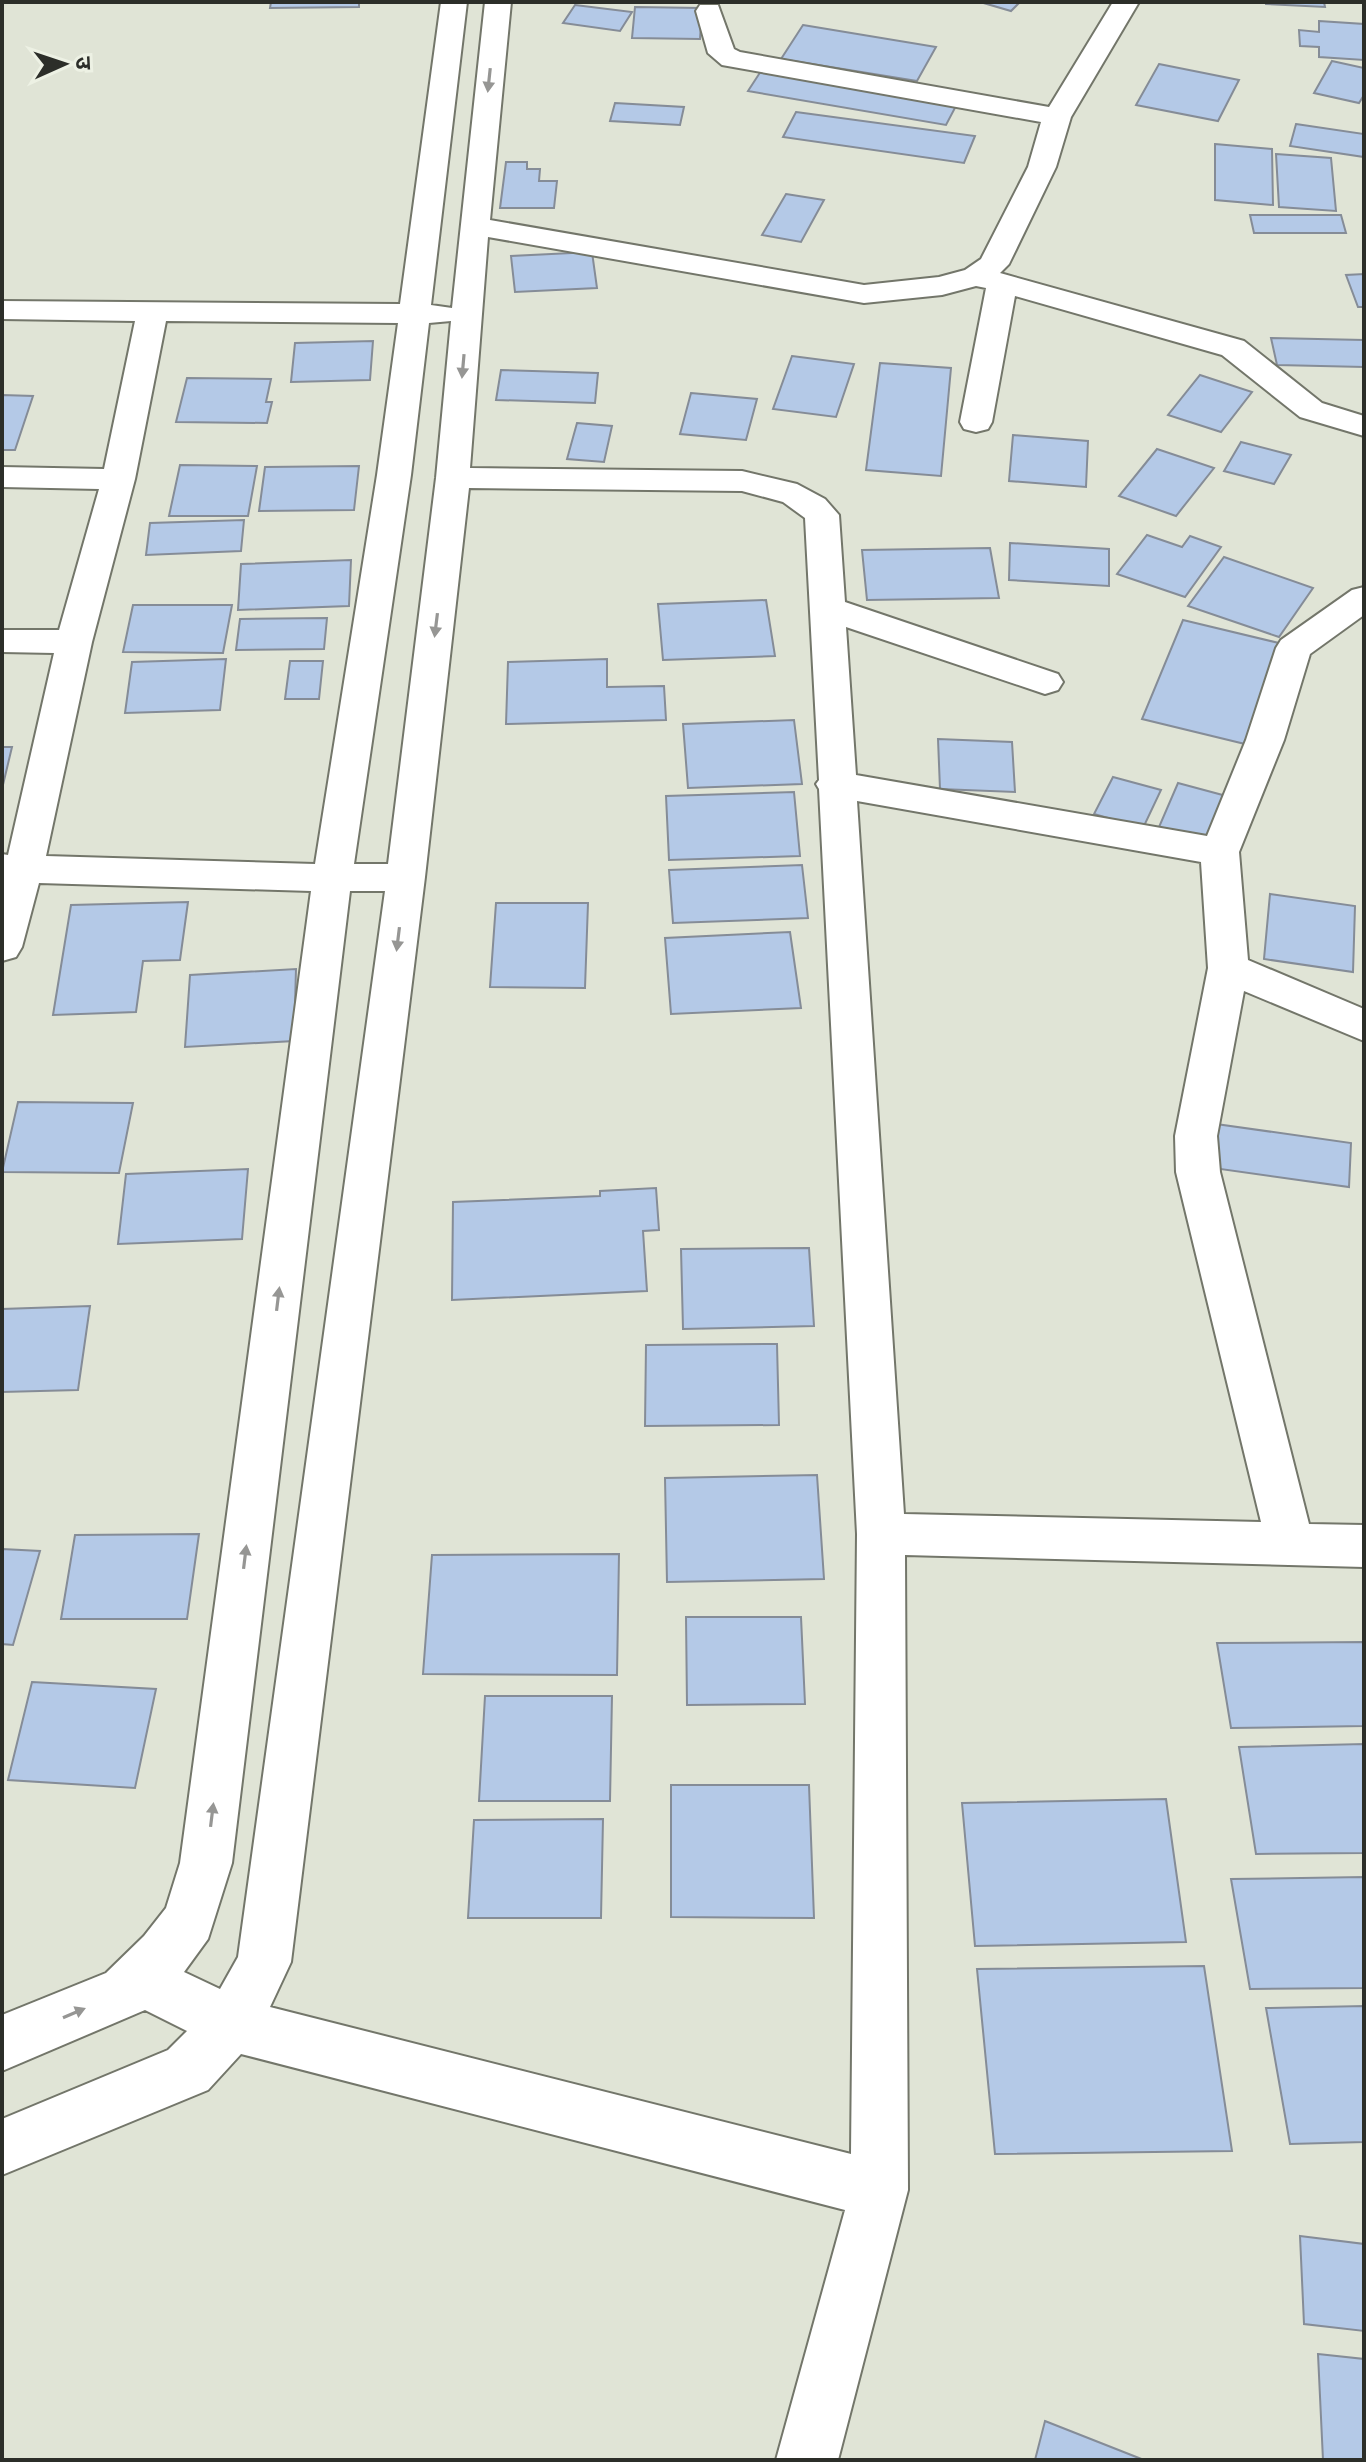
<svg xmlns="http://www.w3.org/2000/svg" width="1366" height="2462" font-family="'PT Sans Narrow','Noto Sans Devanagari',sans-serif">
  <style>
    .building { fill: #b4c9e7; stroke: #858c97; stroke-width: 2 }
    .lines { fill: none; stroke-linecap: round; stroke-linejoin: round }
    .minor-casing { stroke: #73766a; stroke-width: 4 }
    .minor { fill: #fff; fill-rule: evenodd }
    .oneway { fill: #969694 }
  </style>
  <rect width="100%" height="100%" fill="#e0e4d6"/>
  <g class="building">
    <path d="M271,2h88v5l-89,1z"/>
    <path d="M980,2h40l-9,9z"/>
    <path d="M1266,2h58l1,5 -59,-3z"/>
    <path d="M575,5l57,7 -12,19 -57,-8z"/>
    <path d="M635,7l67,1 -2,31 -68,-1z"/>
    <path d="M1319,21l45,3v36l-45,-3v-10l-19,-1 -1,-16 20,2z"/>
    <path d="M803,25l133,22 -19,34 -136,-22z"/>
    <path d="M1332,61l32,7v27l-5,8 -45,-10z"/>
    <path d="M1159,64l80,16 -21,41 -82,-16z"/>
    <path d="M761,71l196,33 -11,21 -198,-34z"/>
    <path d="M615,103l69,4 -4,18 -70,-4z"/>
    <path d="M796,112l179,24 -11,27 -181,-26z"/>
    <path d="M1296,124l68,10v23l-74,-11z"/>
    <path d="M1215,144l57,5 1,56 -58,-5z"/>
    <path d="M1276,154l55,4 5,53 -57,-4z"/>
    <path d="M506,162h21v7h13l-1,12h18l-3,27h-54z"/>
    <path d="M786,194l38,6 -23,42 -39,-7z"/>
    <path d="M1250,215h91l5,18h-92z"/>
    <path d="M592,252l5,36 -82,4 -4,-36z"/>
    <path d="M1364,274v33h-6l-12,-32z"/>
    <path d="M1271,338l93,2v27l-87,-2z"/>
    <path d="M373,341l-3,39 -79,2 4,-39z"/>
    <path d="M792,356l62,8 -18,53 -63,-8z"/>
    <path d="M880,363l71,5 -10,108 -75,-6z"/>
    <path d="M501,370l97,3 -3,30 -99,-3z"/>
    <path d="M1200,375l52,17 -31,40 -53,-17z"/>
    <path d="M187,378l84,1 -5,23h6l-5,21 -91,-1z"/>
    <path d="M691,393l66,6 -11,41 -66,-6z"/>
    <path d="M2,395l31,1 -18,54h-13z"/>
    <path d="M577,423l35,3 -8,36 -37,-3z"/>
    <path d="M1013,435l75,6 -2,46 -77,-6z"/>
    <path d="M1241,442l50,13 -17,29 -50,-13z"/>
    <path d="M1157,449l57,19 -38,48 -57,-20z"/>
    <path d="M180,465l77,1 -9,50h-79z"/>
    <path d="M359,466l-5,44 -95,1 6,-44z"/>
    <path d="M244,520l-3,31 -95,4 4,-32z"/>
    <path d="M1147,535l35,12 8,-11 31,11 -36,50 -68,-23z"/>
    <path d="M1010,543l99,6v37l-100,-6z"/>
    <path d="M990,548l9,50 -132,2 -5,-50z"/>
    <path d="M1224,557l89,31 -34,49 -91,-31z"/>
    <path d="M351,560l-2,46 -111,4 3,-46z"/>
    <path d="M766,600l9,56 -112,4 -5,-56z"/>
    <path d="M133,605h99l-9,48 -100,-1z"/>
    <path d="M327,618l-3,31 -88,1 4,-31z"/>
    <path d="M1183,620l100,24 -38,100 -103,-25z"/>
    <path d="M226,659l-6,51 -95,3 7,-51z"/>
    <path d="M607,659v28l57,-1 2,34 -160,4 2,-62z"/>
    <path d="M290,661h33l-4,38h-34z"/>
    <path d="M794,720l8,64 -114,4 -5,-64z"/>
    <path d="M938,739l74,3 3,50 -75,-3z"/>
    <path d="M2,747h10l-10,42z"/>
    <path d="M1113,777l48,13 -18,38 -49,-14z"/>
    <path d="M1178,783l52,14 -18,44 -53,-14z"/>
    <path d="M794,792l6,64 -131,4 -3,-64z"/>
    <path d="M802,865l6,53 -135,5 -4,-53z"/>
    <path d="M1270,894l85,12 -2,66 -89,-13z"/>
    <path d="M188,902l-8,58 -37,1 -7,51 -83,3 18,-110z"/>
    <path d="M496,903h92l-3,85 -95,-1z"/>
    <path d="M790,932l11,76 -130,6 -6,-76z"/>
    <path d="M296,969l-2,72 -109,6 5,-72z"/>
    <path d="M18,1102l115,1 -14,70 -117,-1z"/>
    <path d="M1209,1123l142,20 -2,44 -143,-20z"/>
    <path d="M248,1169l-6,70 -124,5 8,-70z"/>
    <path d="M656,1188l3,42 -16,1 4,60 -195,9 1,-98 147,-6v-5z"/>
    <path d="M809,1248l5,78 -131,3 -2,-80z"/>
    <path d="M90,1306l-12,84 -76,2v-83z"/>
    <path d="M777,1344l2,81 -134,1 1,-81z"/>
    <path d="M817,1475l7,104 -157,3 -2,-104z"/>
    <path d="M199,1534l-12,85h-126l14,-84z"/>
    <path d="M2,1549l38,2 -27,94 -11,-1z"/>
    <path d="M619,1554l-2,121 -194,-1 9,-119z"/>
    <path d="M686,1617h115l4,87 -118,1z"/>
    <path d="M1364,1642v84l-133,2 -14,-85z"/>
    <path d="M32,1682l124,7 -21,99 -127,-8z"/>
    <path d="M485,1696h127l-2,105h-131z"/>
    <path d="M1364,1744v109l-108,1 -17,-107z"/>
    <path d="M671,1785h138l5,133 -143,-1z"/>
    <path d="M1166,1799l20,143 -211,4 -13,-143z"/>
    <path d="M603,1819l-2,99h-133l6,-98z"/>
    <path d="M1364,1877v111l-114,1 -19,-110z"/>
    <path d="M1204,1966l28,185 -237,3 -18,-185z"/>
    <path d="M1364,2006v136l-74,2 -24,-136z"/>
    <path d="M1300,2236l64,8v87l-60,-7z"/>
    <path d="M1318,2354l46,5v101h-41z"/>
    <path d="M1045,2421l99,39h-109z"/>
  </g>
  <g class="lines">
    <defs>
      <path id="minor" d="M441,2h26l-36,303 21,3 33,-306h26l-21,218 374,65 75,-8 26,-7 16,-11 47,-92 13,-45 -319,-57 -14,-12 -12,-42 4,-6h18l16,44 6,3 309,55 64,-105h26l-68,115 -15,50 -47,97 -9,9 244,68 78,62 42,13v20l-64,-19 -78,-62 -207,-59 -23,126 -4,7 -12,3 -12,-3 -4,-7 26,-134 -10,-2 -34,9 -78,8 -376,-66 -18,231 272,3 55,13 28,15 14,16 6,87 213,72 5,8 -5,8 -13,4 -199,-67 10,148 351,61 39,-96 30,-92 5,-8 71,-50 12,-3v28l-54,39 -26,86 -45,112 9,108 116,49v32l-120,-50 -27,145 3,36 89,352 55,1v42l-459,-12 3,635 -70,270h-62l69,-250 -604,-156 -33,36 -206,85v-56l166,-69 19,-19 -42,-21 -143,61v-56l104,-42 38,-37 22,-28 14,-45 131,-972 -272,-8 -17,64 -6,10 -14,4v-107l6,1 46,-202 -52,-1v-22h57l40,-141 -97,-2v-20l102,2 31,-148 -133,-2v-18l398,3zM166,321l232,2 -21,152 -62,389 -269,-8 46,-214 43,-163zM451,321l-15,157 -48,386h-34l57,-389 18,-152zM469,488l273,3 41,11 22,16 14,262 -3,4 3,5 38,745 -6,620 -581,-147 21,-45 134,-1085zM857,801l344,61 7,106 -33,168 1,36 85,350 -357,-8zM350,891h35l-147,1066 -18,32 -36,-17 24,-33 24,-76z"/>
    </defs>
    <use href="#minor" class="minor-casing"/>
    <use href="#minor" class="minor"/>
  </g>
  <defs><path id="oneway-solid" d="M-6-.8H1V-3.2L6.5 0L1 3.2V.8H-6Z" transform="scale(2)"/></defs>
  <g class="oneway">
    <use href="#oneway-solid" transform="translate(489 80) rotate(96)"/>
    <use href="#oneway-solid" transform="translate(463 366) rotate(95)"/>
    <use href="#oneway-solid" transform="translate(436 625) rotate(97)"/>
    <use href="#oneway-solid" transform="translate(398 939) rotate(97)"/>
    <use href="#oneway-solid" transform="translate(278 1299) rotate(-83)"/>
    <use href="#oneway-solid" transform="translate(245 1557) rotate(-83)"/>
    <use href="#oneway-solid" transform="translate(212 1815) rotate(-83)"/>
    <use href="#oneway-solid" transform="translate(74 2013) rotate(-23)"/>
  </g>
  <rect width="1366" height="2462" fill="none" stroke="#2c2e29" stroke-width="8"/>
  <g transform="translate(64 64) rotate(87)" stroke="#edf1e4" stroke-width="6" paint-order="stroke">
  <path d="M0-6L14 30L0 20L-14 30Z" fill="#2c2e29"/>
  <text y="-12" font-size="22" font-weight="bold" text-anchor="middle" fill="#2c2e29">उ</text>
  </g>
</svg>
